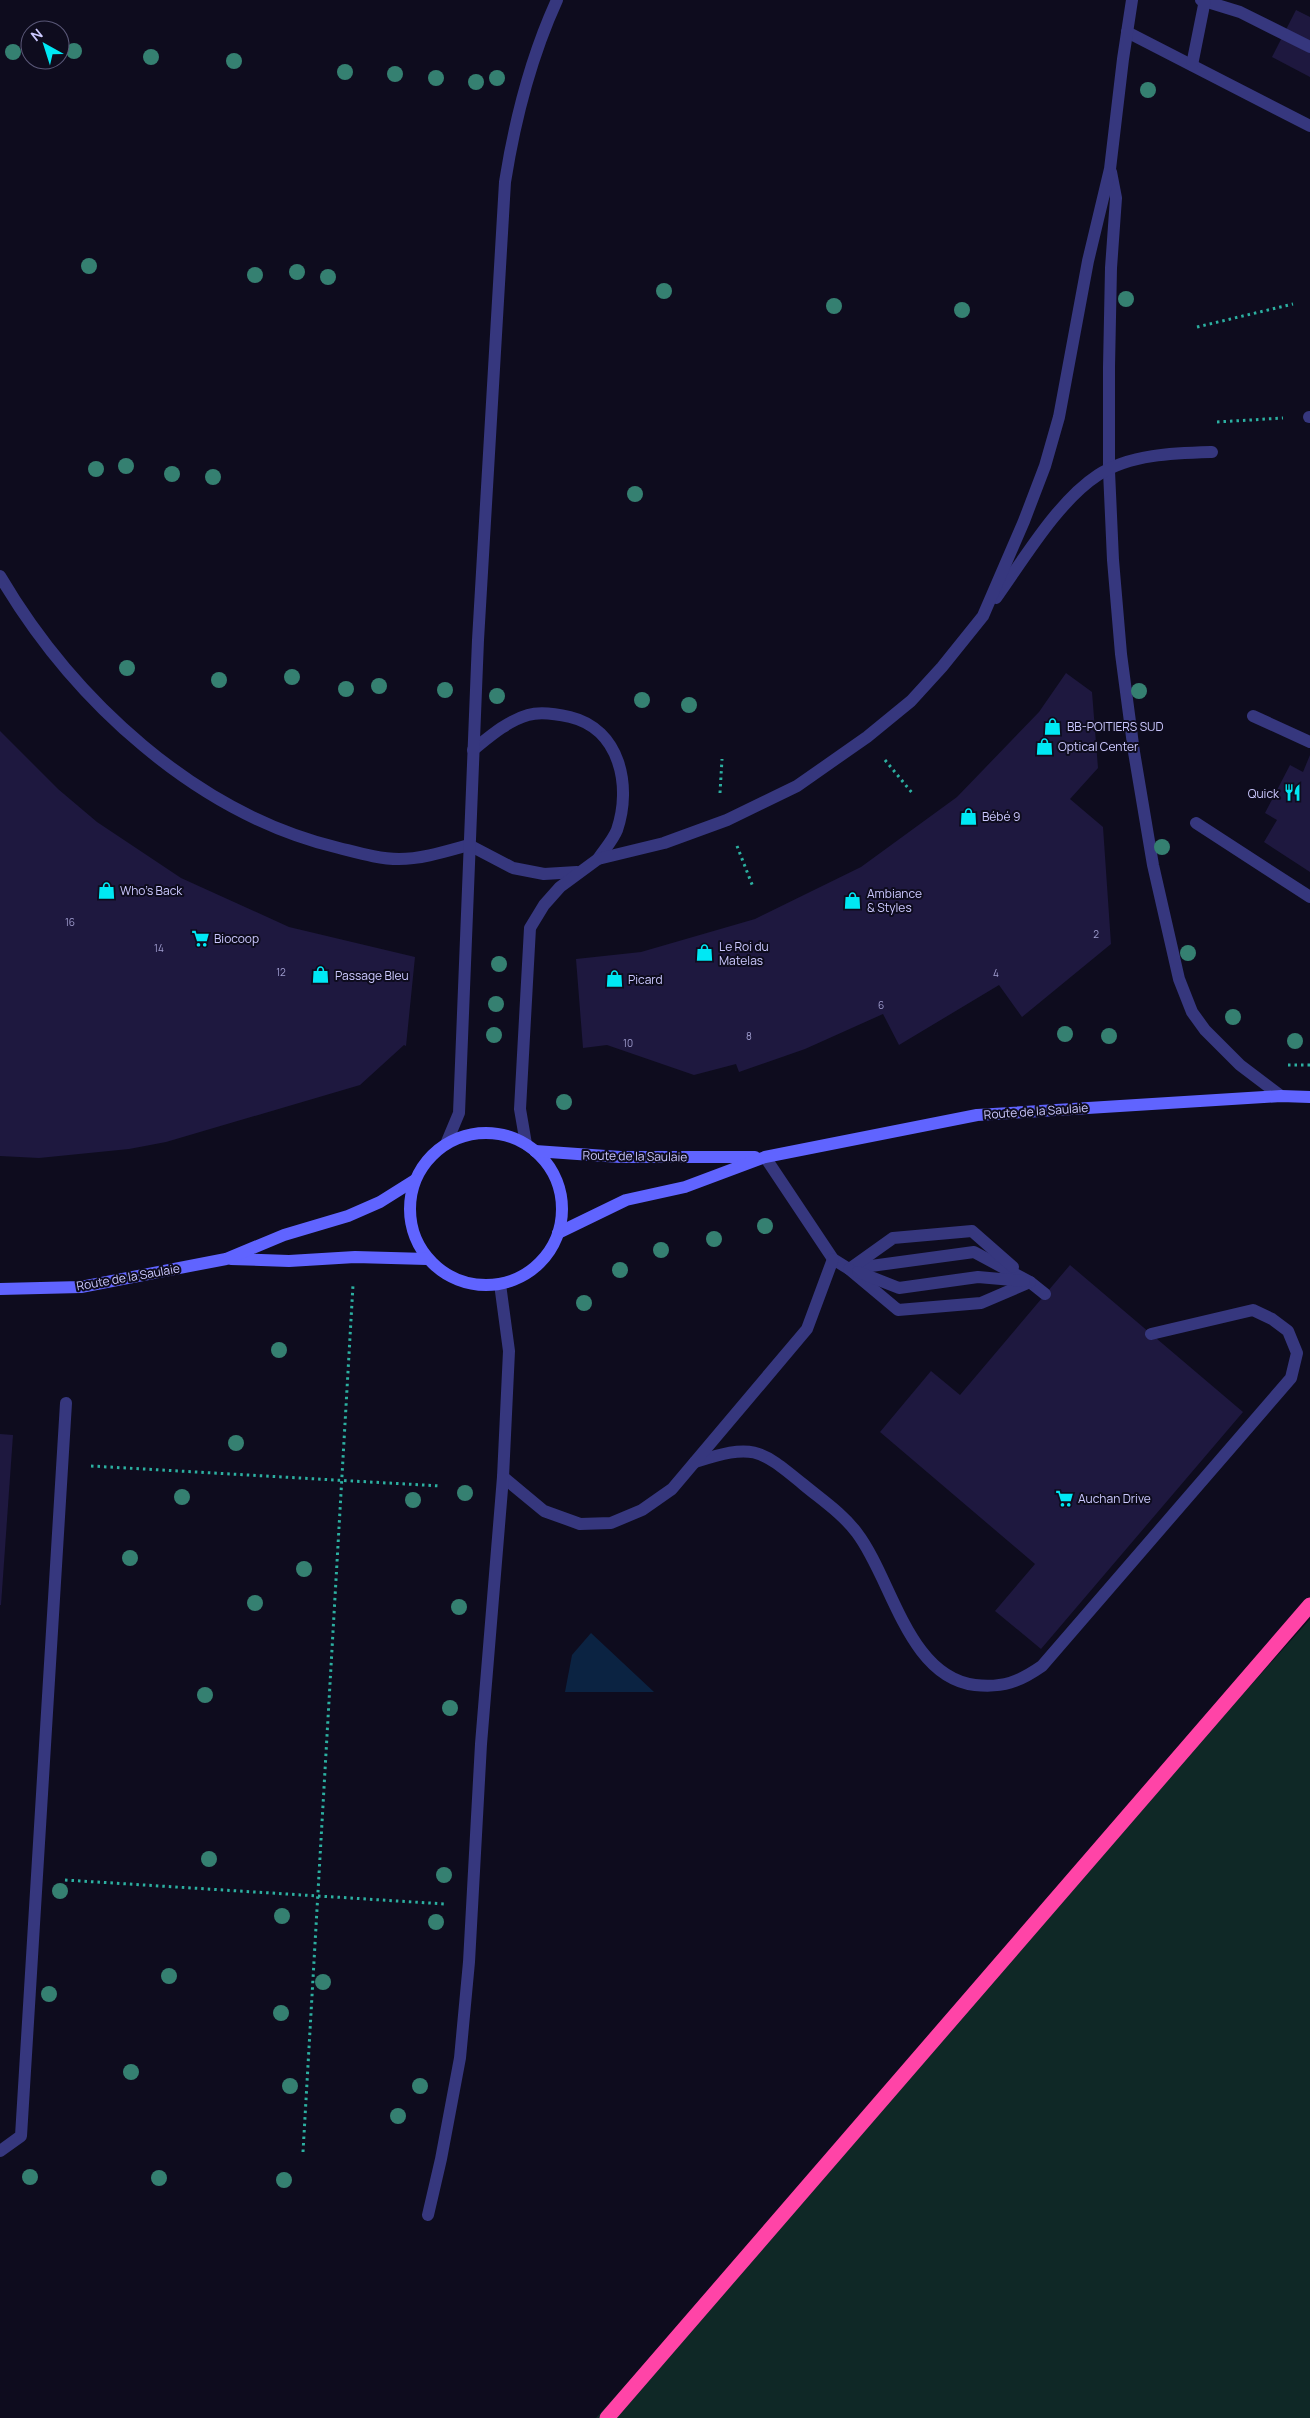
<svg xmlns="http://www.w3.org/2000/svg" width="1310" height="2418" font-family="Manrope,sans-serif">
  <style>
    .green { fill: #0f2826 }
    .water { fill: #0b2342 }
    .building { fill: #1e183f }
    .lines { fill: none; stroke-linecap: round; stroke-linejoin: round }
    .path { stroke: #2cb0a1; stroke-width: 3; stroke-dasharray: 2.5 4; stroke-linecap: butt }
    .lane { stroke: #36377e; stroke-width: 12 }
    .secondary { stroke: #6064ff; stroke-width: 12 }
    .highway { stroke: #ff44a7; stroke-width: 15 }
    .tree { fill: #358071 }
    .labels { text-anchor: middle; dominant-baseline: central; stroke-width: 4; stroke-linejoin: round; paint-order: stroke }
    .number-label { font-size: 10px; fill: #a09dcf }
    .poi-label { font-size: 12px; fill: #ccc9ff; stroke: #0e0c1e; text-anchor: start }
    .street-label { font-size: 12px; fill: #ccc9ff; stroke: #0e0c1e }
  </style>
  <rect width="100%" height="100%" fill="#0e0c1e"/>
  <path class="green" d="M1310,1619v799h-714z"/>
  <path class="water" d="M591,1633l63,59h-89l7,-37z"/>
  <g class="building">
    <path d="M1296,10l14,7v60l-38,-20z"/>
    <path d="M1066,673l26,19 6,76 -28,31 33,28 8,117 -89,73 -23,-32 -100,60 -16,-31 -78,35 -66,23 -3,-8 -42,11 -87,-30 -24,3 -7,-89 65,-7 114,-33 106,-52 96,-70 82,-85z"/>
    <path d="M0,731l58,58 39,33 84,56 108,49 126,30 -9,89 -2,-1 -44,40 -194,57 -37,7 -90,9 -39,-2z"/>
    <path d="M1310,755v117l-46,-30 13,-22 -12,-7 25,-48 13,7z"/>
    <path d="M1070,1265l173,147 -202,237 -46,-38 40,-47 -155,-132 51,-61 29,24z"/>
    <path d="M0,1434l13,1 -12,170h-1z"/>
  </g>
  <g class="lines">
    <g class="path">
      <path d="M1197,327l96,-23"/>
      <path d="M1217,422l66,-4"/>
      <path d="M885,760l28,34"/>
      <path d="M720,793l2,-34"/>
      <path d="M737,846l16,41"/>
      <path d="M1288,1065h22"/>
      <path d="M91,1466l349,20"/>
      <path d="M65,1880l380,24"/>
      <path d="M303,2152l50,-867"/>
    </g>
    <g class="lane">
      <path d="M1201,0l39,12 70,35"/>
      <path d="M1127,32l183,94"/>
      <path d="M1192,65l13,-65"/>
      <path d="M1111,172l5,26 -5,70 -2,99v104l4,89 8,94 13,98 19,113 26,114 13,33 13,18 35,35 41,31"/>
      <path d="M1309,417h1"/>
      <path d="M0,576c73,124 196,238 339,272 20,5 40,11 60,11 23,0 48,-8 70,-14l44,23 31,6 33,-2"/>
      <path d="M996,598c28,-39 62,-97 102,-123 32,-21 77,-22 114,-23"/>
      <path d="M1253,716l57,26"/>
      <path d="M473,750c16,-13 34,-29 55,-35 13,-4 29,-1 42,2 50,12 62,69 47,113 -4,10 -13,20 -19,29"/>
      <path d="M1196,823l114,74"/>
      <path d="M446,1144l13,-31 19,-473 27,-458c10,-63 25,-123 52,-182"/>
      <path d="M526,1144l-6,-35 10,-181 14,-23 16,-18 38,-28 66,-16 63,-23 70,-34 70,-49 44,-36 31,-34 41,-51 41,-95 21,-55 14,-49 29,-156 22,-92 13,-110 9,-59"/>
      <path d="M765,1157l68,102 16,10 125,-17 56,30 15,12"/>
      <path d="M851,1268l42,-30 79,-7 41,36"/>
      <path d="M849,1269l49,41 83,-7 49,-21"/>
      <path d="M858,1272l41,16 79,-11 46,4"/>
      <path d="M695,1462c58,-18 63,-15 109,23 18,15 39,29 53,48 35,46 51,144 118,152 28,3 44,-3 67,-19l249,-288 6,-25 -9,-22 -16,-12 -19,-9 -102,24"/>
      <path d="M503,1477l41,34 36,13 31,-1 31,-13 30,-21 135,-160 26,-70"/>
      <path d="M0,2151l21,-15 45,-733"/>
      <path d="M428,2215l13,-56 19,-101 9,-96 12,-218 22,-267 6,-126 -9,-67"/>
    </g>
    <g class="secondary">
      <circle cx="486" cy="1209" r="76"/>
      <path d="M535,1151l85,6h135"/>
      <path d="M558,1233l68,-33 59,-13 80,-30 212,-42 304,-19 29,1"/>
      <path d="M231,1259l58,2 66,-4 72,2"/>
      <path d="M0,1289l81,-2 145,-28 58,-24 64,-19 32,-14 35,-22"/>
    </g>
    <path class="highway" d="M607,2418l703,-813"/>
  </g>
  <g class="tree">
    <circle cx="74" cy="51" r="8"/>
    <circle cx="13" cy="52" r="8"/>
    <circle cx="151" cy="57" r="8"/>
    <circle cx="234" cy="61" r="8"/>
    <circle cx="345" cy="72" r="8"/>
    <circle cx="395" cy="74" r="8"/>
    <circle cx="436" cy="78" r="8"/>
    <circle cx="497" cy="78" r="8"/>
    <circle cx="476" cy="82" r="8"/>
    <circle cx="1148" cy="90" r="8"/>
    <circle cx="89" cy="266" r="8"/>
    <circle cx="297" cy="272" r="8"/>
    <circle cx="255" cy="275" r="8"/>
    <circle cx="328" cy="277" r="8"/>
    <circle cx="664" cy="291" r="8"/>
    <circle cx="1126" cy="299" r="8"/>
    <circle cx="834" cy="306" r="8"/>
    <circle cx="962" cy="310" r="8"/>
    <circle cx="126" cy="466" r="8"/>
    <circle cx="96" cy="469" r="8"/>
    <circle cx="172" cy="474" r="8"/>
    <circle cx="213" cy="477" r="8"/>
    <circle cx="635" cy="494" r="8"/>
    <circle cx="127" cy="668" r="8"/>
    <circle cx="292" cy="677" r="8"/>
    <circle cx="219" cy="680" r="8"/>
    <circle cx="379" cy="686" r="8"/>
    <circle cx="346" cy="689" r="8"/>
    <circle cx="445" cy="690" r="8"/>
    <circle cx="1139" cy="691" r="8"/>
    <circle cx="497" cy="696" r="8"/>
    <circle cx="642" cy="700" r="8"/>
    <circle cx="689" cy="705" r="8"/>
    <circle cx="1162" cy="847" r="8"/>
    <circle cx="1188" cy="953" r="8"/>
    <circle cx="499" cy="964" r="8"/>
    <circle cx="496" cy="1004" r="8"/>
    <circle cx="1233" cy="1017" r="8"/>
    <circle cx="1065" cy="1034" r="8"/>
    <circle cx="494" cy="1035" r="8"/>
    <circle cx="1109" cy="1036" r="8"/>
    <circle cx="1295" cy="1041" r="8"/>
    <circle cx="564" cy="1102" r="8"/>
    <circle cx="765" cy="1226" r="8"/>
    <circle cx="714" cy="1239" r="8"/>
    <circle cx="661" cy="1250" r="8"/>
    <circle cx="620" cy="1270" r="8"/>
    <circle cx="584" cy="1303" r="8"/>
    <circle cx="279" cy="1350" r="8"/>
    <circle cx="236" cy="1443" r="8"/>
    <circle cx="465" cy="1493" r="8"/>
    <circle cx="182" cy="1497" r="8"/>
    <circle cx="413" cy="1500" r="8"/>
    <circle cx="130" cy="1558" r="8"/>
    <circle cx="304" cy="1569" r="8"/>
    <circle cx="255" cy="1603" r="8"/>
    <circle cx="459" cy="1607" r="8"/>
    <circle cx="205" cy="1695" r="8"/>
    <circle cx="450" cy="1708" r="8"/>
    <circle cx="209" cy="1859" r="8"/>
    <circle cx="444" cy="1875" r="8"/>
    <circle cx="60" cy="1891" r="8"/>
    <circle cx="282" cy="1916" r="8"/>
    <circle cx="436" cy="1922" r="8"/>
    <circle cx="169" cy="1976" r="8"/>
    <circle cx="323" cy="1982" r="8"/>
    <circle cx="49" cy="1994" r="8"/>
    <circle cx="281" cy="2013" r="8"/>
    <circle cx="131" cy="2072" r="8"/>
    <circle cx="290" cy="2086" r="8"/>
    <circle cx="420" cy="2086" r="8"/>
    <circle cx="398" cy="2116" r="8"/>
    <circle cx="30" cy="2177" r="8"/>
    <circle cx="159" cy="2178" r="8"/>
    <circle cx="284" cy="2180" r="8"/>
  </g>
  <defs>
    <symbol id="shop-bare" viewBox="-9 -9 18 18"><path d="M-5-2.5h2.3a2.7 3.5 0 0 1 5.4 0H5L5.5 6h-11ZM-1.5-2.5h3a1.5 2.3 0 0 0-3 0Z" fill="#00e8f4" stroke="#0e0c1e" stroke-width="2.5" paint-order="stroke"/></symbol>
    <symbol id="restaurant-bare" viewBox="-9 -9 18 18"><path d="M-5-6h1v4h1v-4h1v4h1v-4h1v5L-1.5 .5V6h-2V.5L-5-1ZM5-6V6H3V1.5H1.5Q1.5-4 5-6Z" fill="#00e8f4" stroke="#0e0c1e" stroke-width="2.5" paint-order="stroke"/></symbol>
    <symbol id="supermarket-bare" viewBox="-9 -9 18 18"><path d="M-6-5.5h2.5l.6 2H6L4.5 2H-2.5L-4.4-4H-6ZM-1.5 3.2a1.3 1.3 0 1 0 .1 0ZM3 3.2a1.3 1.3 0 1 0 .1 0Z" fill="#00e8f4" stroke="#0e0c1e" stroke-width="2.5" paint-order="stroke"/></symbol>
  </defs>
  <g fill-rule="evenodd">
    <use href="#shop-bare" x="1040" y="714" width="25" height="25"/>
    <use href="#shop-bare" x="1032" y="734" width="25" height="25"/>
    <use href="#restaurant-bare" x="1280" y="780" width="25" height="25"/>
    <use href="#shop-bare" x="956" y="804" width="25" height="25"/>
    <use href="#shop-bare" x="94" y="878" width="25" height="25"/>
    <use href="#shop-bare" x="840" y="888" width="25" height="25"/>
    <use href="#supermarket-bare" x="188" y="926" width="25" height="25"/>
    <use href="#shop-bare" x="692" y="940" width="25" height="25"/>
    <use href="#shop-bare" x="308" y="962" width="25" height="25"/>
    <use href="#shop-bare" x="602" y="966" width="25" height="25"/>
    <use href="#supermarket-bare" x="1052" y="1486" width="25" height="25"/>
  </g>
  <g class="labels">
    <g class="number-label">
      <text x="70" y="922">16</text>
      <text x="1096" y="934">2</text>
      <text x="159" y="948">14</text>
      <text x="281" y="972">12</text>
      <text x="996" y="973">4</text>
      <text x="881" y="1005">6</text>
      <text x="749" y="1036">8</text>
      <text x="628" y="1043">10</text>
    </g>
    <g class="poi-label">
      <text x="1067" y="726">BB-POITIERS SUD</text>
      <text x="1058" y="746">Optical Center</text>
      <text x="1279" y="793" text-anchor="end">Quick</text>
      <text x="982" y="816">Bébé 9</text>
      <text x="120" y="890">Who's Back</text>
      <text x="867" y="893">Ambiance<tspan x="867" dy="14">&amp; Styles</tspan></text>
      <text x="214" y="938">Biocoop</text>
      <text x="719" y="946">Le Roi du<tspan x="719" dy="14">Matelas</tspan></text>
      <text x="335" y="975">Passage Bleu</text>
      <text x="628" y="979">Picard</text>
      <text x="1078" y="1498">Auchan Drive</text>
    </g>
    <g class="street-label">
      <text transform="translate(1036 1111) rotate(-4)">Route de la Saulaie</text>
      <text transform="translate(635 1156) rotate(1)">Route de la Saulaie</text>
      <text transform="translate(128 1277) rotate(-10)">Route de la Saulaie</text>
    </g>
  </g>
  <g transform="translate(45 45) rotate(321)"><circle r="24" fill="#0e0c1e" stroke="#5a5878"/>
  <path d="M0-4L9 19L0 12L-9 19Z" fill="#00e8f4"/>
  <text y="-8" font-size="14" font-weight="bold" text-anchor="middle" fill="#ccc9ff">N</text>
  </g>
</svg>
